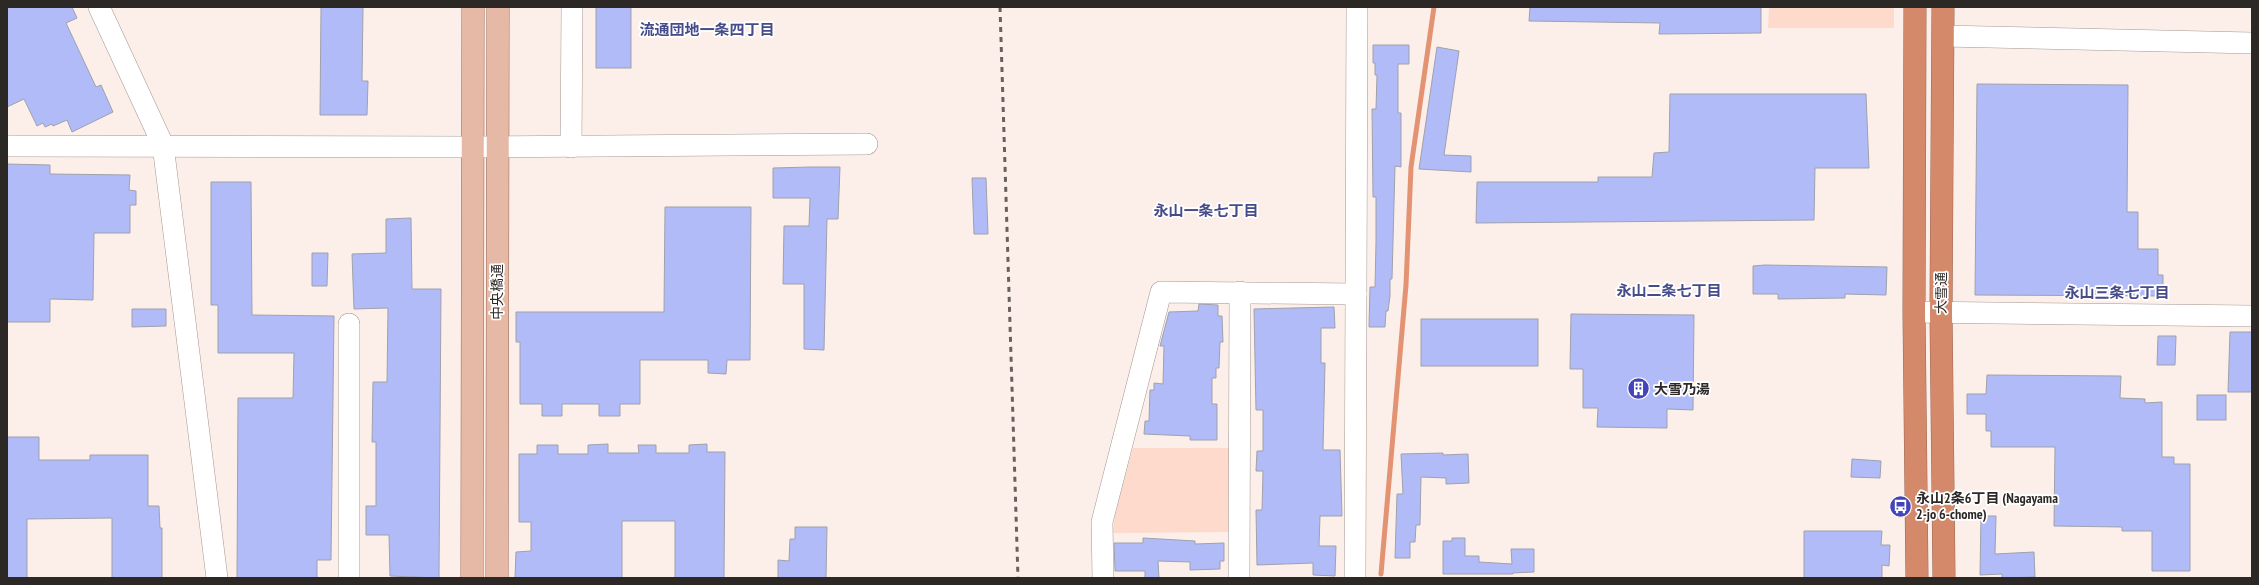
<svg xmlns="http://www.w3.org/2000/svg" width="2259" height="585" font-family="'PT Sans Narrow','Noto Sans JP',sans-serif">
  <style>
    .green { fill: #fddacc }
    .lines { fill: none; stroke-linecap: round; stroke-linejoin: round }
    .stream { stroke: #e39272; stroke-width: 5 }
    .building { fill: #b1bbf8; stroke: #9fa1ac }
    .minor-casing { stroke: #a49893; stroke-width: 22 }
    .major-casing { stroke: #9a6753; stroke-width: 23 }
    .highway-casing { stroke: #9a6753; stroke-width: 23 }
    .minor { stroke: #fff; stroke-width: 21 }
    .major { stroke: #e6b8a6; stroke-width: 22 }
    .highway { stroke: #d5896b; stroke-width: 22 }
    .rail { stroke: #67605d; stroke-width: 3; stroke-dasharray: 5 5; stroke-linecap: butt }
    .labels { text-anchor: middle; dominant-baseline: central; stroke-width: 3.5; stroke-linejoin: round; paint-order: stroke }
    .street-label { font-size: 14px; fill: #2c2826; stroke: #fff }
    .poi-label { font-size: 14px; font-weight: bold; fill: #2c2826; stroke: #fff; text-anchor: start }
    .neighbourhood-label { font-size: 15px; font-weight: bold; fill: #464c89; stroke: #fff }
  </style>
  <rect width="100%" height="100%" fill="#fcefea"/>
  <g class="green">
    <path d="M1769,7h125v21h-126z"/>
    <path d="M1133,448h97l-1,84 -116,1 2,-19z"/>
  </g>
  <g class="lines">
    <path class="stream" d="M1381,574l25,-289 5,-118 23,-160"/>
  </g>
  <g class="building">
    <path d="M7,7h65l5,11 -11,5 30,64 5,-2 12,27 -41,20 -5,-12 -14,6 -1,-2 -7,3 -2,-4 -6,3 -13,-27 -17,8z"/>
    <path d="M321,7h42l-1,74h6l-1,34h-47z"/>
    <rect x="596" y="7" width="35" height="61"/>
    <path d="M1530,7h231v26l-102,1 1,-11 -131,-2z"/>
    <path d="M1373,45h36v19h-11v49h3v54l-6,-1 -3,113h-2v17l-2,15h-2l-1,16h-16l1,-40h5l1,-45v-45h-3l-1,-88h4l1,-34h-2v-12h-2z"/>
    <path d="M1437,47l22,4 -15,104 27,1v16l-52,-3z"/>
    <path d="M1977,84l151,1 -1,127h11v37h20v26h5v21l-188,-1z"/>
    <path d="M1670,94h196l3,74h-54l-1,52 -338,3 1,-41h121v-5h54l2,-24 15,-1z"/>
    <path d="M7,164l43,1v9l80,1 -1,15 7,1v14h-6v28h-36l-1,67 -43,-1v23h-43z"/>
    <path d="M811,167h29l-2,52h-11l-3,131 -20,-1v-65h-21l1,-58h25l1,-28h-37v-30z"/>
    <path d="M972,178h14l2,56h-14z"/>
    <path d="M211,182h40l1,133 82,1 -3,244h-14v18h-80l1,-180h55l1,-45h-76v-48h-7z"/>
    <path d="M665,207h86l-1,153h-23l-1,14 -18,-1v-13h-68v44h-20v12h-21v-12h-37v12h-20v-12h-22v-62h-4v-30h148z"/>
    <path d="M411,218l1,71h29l-2,289 -49,-2 -1,-41h-23v-29h10v-64h-4l1,-60h14l1,-74 -34,1 -2,-55 34,-1v-34z"/>
    <path d="M312,253h16l-1,33h-15z"/>
    <path d="M1765,265l122,2 -1,28 -41,-1v4l-67,1v-5h-25v-28z"/>
    <path d="M1199,304l19,1v11h4l1,26h-3l-1,26h-3v10h-4v26h5v36h-27v-4l-46,-2 1,-13h4l1,-31h4v-7l9,1 1,-38h-4l9,-34 29,-1z"/>
    <path d="M1334,307l1,21h-14v35h4l-2,87h17l2,66h-22l-1,30h17l-1,30 -22,-1v-12l-56,2 -1,-55h6l1,-39h-7l1,-20h6v-41h-7l-2,-101z"/>
    <path d="M132,309h34v17l-34,1z"/>
    <path d="M1571,314l123,1 -1,95 -26,-1v19l-70,-1 1,-19h-15v-39h-13z"/>
    <rect x="1421" y="319" width="117" height="47"/>
    <path d="M2230,332h22v60h-24z"/>
    <path d="M2158,336h18l-1,29h-18z"/>
    <path d="M1987,375l134,1 -1,22 25,1v4l17,-1v55h12v7h16v107h-38v-40h-30v-4l-68,-1 1,-79h-64v-16h-5v-17h-19v-20h19z"/>
    <rect x="2197" y="395" width="29" height="25"/>
    <path d="M7,437h32v23h51v-5h58v51h11l1,22h2v50h-50v-60l-85,1v59h-20z"/>
    <path d="M608,444v9h31l-1,-8h18v8h33v-8l18,-1v8h18l-1,126h-49v-57h-53v57h-107l1,-26 15,-1v-29h-12v-68h18v-9h21v9h30v-9z"/>
    <path d="M1443,453v2l25,-1 1,29 -23,1v-6l-25,-1 -1,48h-4l-1,17h-5v16h-15l2,-64h6l-2,-40z"/>
    <path d="M1852,459l29,2 -1,17 -29,-1z"/>
    <path d="M1981,516h15l-1,38 39,-2 1,25 -33,1v-4l-22,1z"/>
    <path d="M795,527h32l-1,51h-48v-18l11,1 1,-22h5z"/>
    <path d="M1804,531h78l-1,14h9l-1,21 -7,-1v13h-78z"/>
    <path d="M1143,538l52,3v3l29,-1v18h-4v8l-30,1v-8l-32,-1 1,17h-14v-7h-30l-1,-28h29z"/>
    <path d="M1452,538h13v18h14v6l33,2 -1,-15h23v23l-21,1v1h-70v-33h9z"/>
  </g>
  <g class="lines">
    <defs>
      <g id="minor">
        <path d="M99,7l64,138 54,433"/>
        <path d="M1943,36l309,7"/>
        <path d="M7,146l465,1 395,-3"/>
        <path d="M571,147l1,-140"/>
        <path d="M1914,312l338,4"/>
        <path d="M349,578v-254"/>
        <path d="M1103,578l-1,-56 59,-230 195,2"/>
        <path d="M1239,578l1,-286"/>
        <path d="M1355,578l2,-571"/>
      </g>
      <g id="major">
        <path d="M472,578l1,-571"/>
        <path d="M497,578l1,-571"/>
      </g>
      <g id="highway">
        <path d="M1915,7l-1,305 3,266"/>
        <path d="M1943,7l-2,305 3,266"/>
      </g>
    </defs>
    <use href="#minor" class="minor-casing"/>
    <use href="#major" class="major-casing"/>
    <use href="#highway" class="highway-casing"/>
    <use href="#minor" class="minor"/>
    <use href="#major" class="major"/>
    <use href="#highway" class="highway"/>
    <path class="rail" d="M1000,7l18,571"/>
  </g>
  <defs>
    <symbol id="building-disc" viewBox="-11 -11 22 22"><circle r="9.5" fill="#4543b9" stroke="#fff"/><path d="M-4-6H4V6H1V3H-1V6H-4ZM-2.5-4.3h1.7v1.8h-1.7ZM.8-4.3h1.7v1.8H.8ZM-2.5-1h1.7V.8h-1.7ZM.8-1h1.7V.8H.8Z" fill="#fff"/></symbol>
    <symbol id="bus-disc" viewBox="-11 -11 22 22"><circle r="9.5" fill="#4543b9" stroke="#fff"/><path d="M-5-6H5V4H4V6H2V4H-2V6H-4V4H-5ZM-3.5-4V0h7V-4ZM-3.5 1.2v1.5H-2V1.2ZM2 1.2v1.5H3.5V1.2Z" fill="#fff"/></symbol>
  </defs>
  <g fill-rule="evenodd">
    <use href="#building-disc" x="1626" y="376" width="25" height="25"/>
    <use href="#bus-disc" x="1888" y="494" width="25" height="25"/>
  </g>
  <g class="labels">
    <g class="street-label">
      <text transform="translate(497 292) rotate(-90)">中央橋通</text>
      <text transform="translate(1941 293) rotate(-90)">大雪通</text>
    </g>
    <g class="poi-label">
      <text x="1654" y="389">大雪乃湯</text>
      <text x="1916" y="498">永山2条6丁目 (Nagayama<tspan x="1916" dy="16">2-jo 6-chome)</tspan></text>
    </g>
    <g class="neighbourhood-label">
      <text x="707" y="29">流通団地一条四丁目</text>
      <text x="1206" y="210">永山一条七丁目</text>
      <text x="1669" y="290">永山二条七丁目</text>
      <text x="2117" y="292">永山三条七丁目</text>
    </g>
  </g>
  <rect width="2259" height="585" fill="none" stroke="#2c2826" stroke-width="16"/>
</svg>
